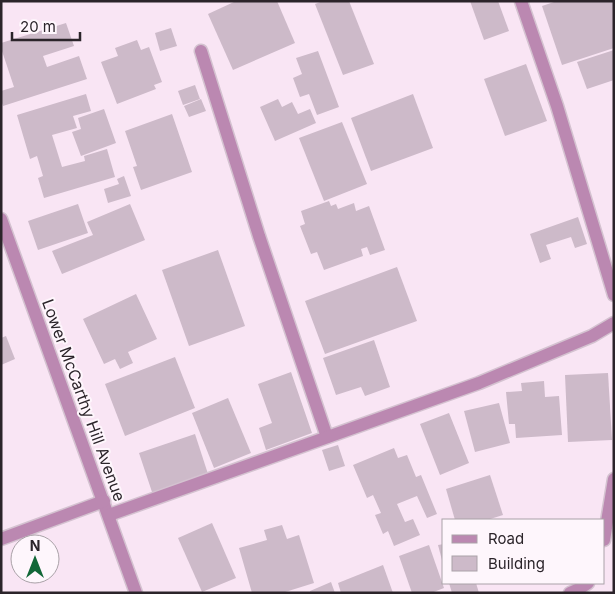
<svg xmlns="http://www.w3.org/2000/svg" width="615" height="594" font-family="Inter,sans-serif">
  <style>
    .building { fill: #cdbac9 }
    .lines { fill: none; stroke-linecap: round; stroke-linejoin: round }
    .street-casing { stroke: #d4c2d0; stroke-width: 15 }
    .street { stroke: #bb88b1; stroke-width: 12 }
    .labels { text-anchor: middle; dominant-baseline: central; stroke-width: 4; stroke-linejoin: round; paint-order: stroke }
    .street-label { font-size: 16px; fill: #2b242a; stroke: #fef6fc }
  </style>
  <rect width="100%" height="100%" fill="#f9e5f4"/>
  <g class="building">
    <path d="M236,1h41l18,42 -62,27 -25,-56z"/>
    <path d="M323,1h26l25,63 -31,11 -28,-71z"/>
    <path d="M470,1h28l11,30 -25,9z"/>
    <path d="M557,1h57v47l-52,17 -20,-59z"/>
    <path d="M66,23l8,23 -31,10 4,11 32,-11 8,23 -84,27 -2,-6v-9l13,-4 -13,-39v-5z"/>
    <path d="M171,28l6,18 -17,5 -5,-18z"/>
    <path d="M137,40l4,10 8,-3 13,35 -8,3 2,4 -39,15 -16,-42 17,-6 -3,-8z"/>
    <path d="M614,50v30l-27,9 -10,-27z"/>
    <path d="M318,51l21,56 -22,8 -8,-21 -9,3 -7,-19 9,-4 -6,-16z"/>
    <path d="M526,64l21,57 -42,15 -21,-57z"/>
    <path d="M195,85l5,14 -17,6 -5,-14z"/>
    <path d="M86,94l5,17 -18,5 4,12 -25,7 10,32 23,-6 -1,-5 23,-7 8,28 -71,21 -6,-20 5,-2 -6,-20 -7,3 -13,-44z"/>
    <path d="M413,94l20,54 -62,23 -20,-53z"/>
    <path d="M201,99l5,12 -17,6 -5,-11z"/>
    <path d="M278,99l4,8 10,-5 6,12 12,-5 6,14 -41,18 -15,-34z"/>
    <path d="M104,109l12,34 -35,13 -9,-24 9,-3 -3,-11z"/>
    <path d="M172,114l20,58 -51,18 -8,-23 4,-1 -12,-35z"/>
    <path d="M342,122l25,62 -43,17 -25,-63z"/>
    <path d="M124,176l7,20 -23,7 -4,-14 15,-5 -2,-5z"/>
    <path d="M329,201l2,5 5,-2 2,5 16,-6 2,8 13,-5 16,44 -15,5 -3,-8 -6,2 2,7 -39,14 -7,-18 -6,2 -11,-28 5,-2 -4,-13z"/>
    <path d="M78,204l10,29 -50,17 -10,-29z"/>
    <path d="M130,204l15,36 -83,34 -10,-23 41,-16 -6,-13z"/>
    <path d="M578,217l9,27 -12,4 -4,-11 -25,8 5,14 -11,4 -10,-29z"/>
    <path d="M218,250l27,76 -56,20 -27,-76z"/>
    <path d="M397,267l20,54 -92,33 -20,-53z"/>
    <path d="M136,294l21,45 -29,13 5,11 -13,6 -5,-10 -11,5 -21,-45z"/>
    <path d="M6,336l9,23 -14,6v-27z"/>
    <path d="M374,340l16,47 -25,9 -4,-9 -25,8 -13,-37z"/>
    <path d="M175,357l20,51 -70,28 -20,-52z"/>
    <path d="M291,372l21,61 -46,17 -7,-22 13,-5 -14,-39z"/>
    <path d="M608,373l4,67 -44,2 -3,-67z"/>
    <path d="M544,381l1,16 14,-1 3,39 -46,3 -1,-14h-6l-3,-32 16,-1 -1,-8z"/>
    <path d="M228,398l23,55 -37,15 -22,-55z"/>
    <path d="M499,403l11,40 -35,9 -11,-41z"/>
    <path d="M449,413l20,50 -29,12 -20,-51z"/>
    <path d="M195,434l14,43 -56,18 -14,-42z"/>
    <path d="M338,445l7,21 -16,5 -7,-21z"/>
    <path d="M394,448l4,10 9,-3 9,22 5,-2 16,39 -10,4 -10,-22 -20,8 8,18 8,-3 7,16 -26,11 -6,-15 -5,3 -8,-19 6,-2 -8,-18 -6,3 -14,-33z"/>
    <path d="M490,475l13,40 -16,5h-32l-9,-31z"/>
    <path d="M212,523l24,55 -34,14 -24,-54z"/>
    <path d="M282,525l5,14 12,-4 15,48 -32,10h-30l-13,-45 28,-8 -3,-10z"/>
    <path d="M444,544v19l-1,1 -5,-19z"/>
    <path d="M429,545l15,43 -13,5h-19l-13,-37z"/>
    <path d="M383,565l10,28h-52l-3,-10z"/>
    <path d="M331,582l4,11h-25v-2z"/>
    <path d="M449,583h27l3,10h-27z"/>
  </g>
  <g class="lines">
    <defs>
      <g id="street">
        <path d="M521,1l36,105 57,189"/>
        <path d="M201,51l58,185 68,201"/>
        <path d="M1,219l135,374"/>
        <path d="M109,515l370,-132 113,-47 22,-13"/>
        <path d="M1,539l103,-38"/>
        <path d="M604,540l10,-61"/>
        <path d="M570,593l9,-4 9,-6"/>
      </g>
    </defs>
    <use href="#street" class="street-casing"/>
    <use href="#street" class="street"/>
  </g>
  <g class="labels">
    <g class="street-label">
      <text transform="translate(84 400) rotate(70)">Lower McCarthy Hill Avenue</text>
    </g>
  </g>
  <rect width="615" height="594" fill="none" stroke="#2b242a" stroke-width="5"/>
  <rect x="442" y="519" width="162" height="65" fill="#fef6fc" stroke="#aaa2a8"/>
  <rect x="452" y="535" width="25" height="8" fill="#bb88b1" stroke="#aaa2a8"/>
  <text x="488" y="544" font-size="15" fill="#2b242a">Road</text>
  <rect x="452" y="556" width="25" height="15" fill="#cdbac9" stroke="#aaa2a8"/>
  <text x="488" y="569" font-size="15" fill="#2b242a">Building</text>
  <g transform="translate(35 559)"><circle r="24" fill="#fef6fc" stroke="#aaa2a8"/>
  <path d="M0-4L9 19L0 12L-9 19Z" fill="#126738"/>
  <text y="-8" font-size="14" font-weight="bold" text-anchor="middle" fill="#2b242a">N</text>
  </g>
  <path d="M12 32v8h68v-8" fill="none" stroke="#2b242a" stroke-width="2.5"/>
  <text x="20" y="32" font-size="15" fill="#2b242a" stroke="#fef6fc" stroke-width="4" paint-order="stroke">20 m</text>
</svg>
